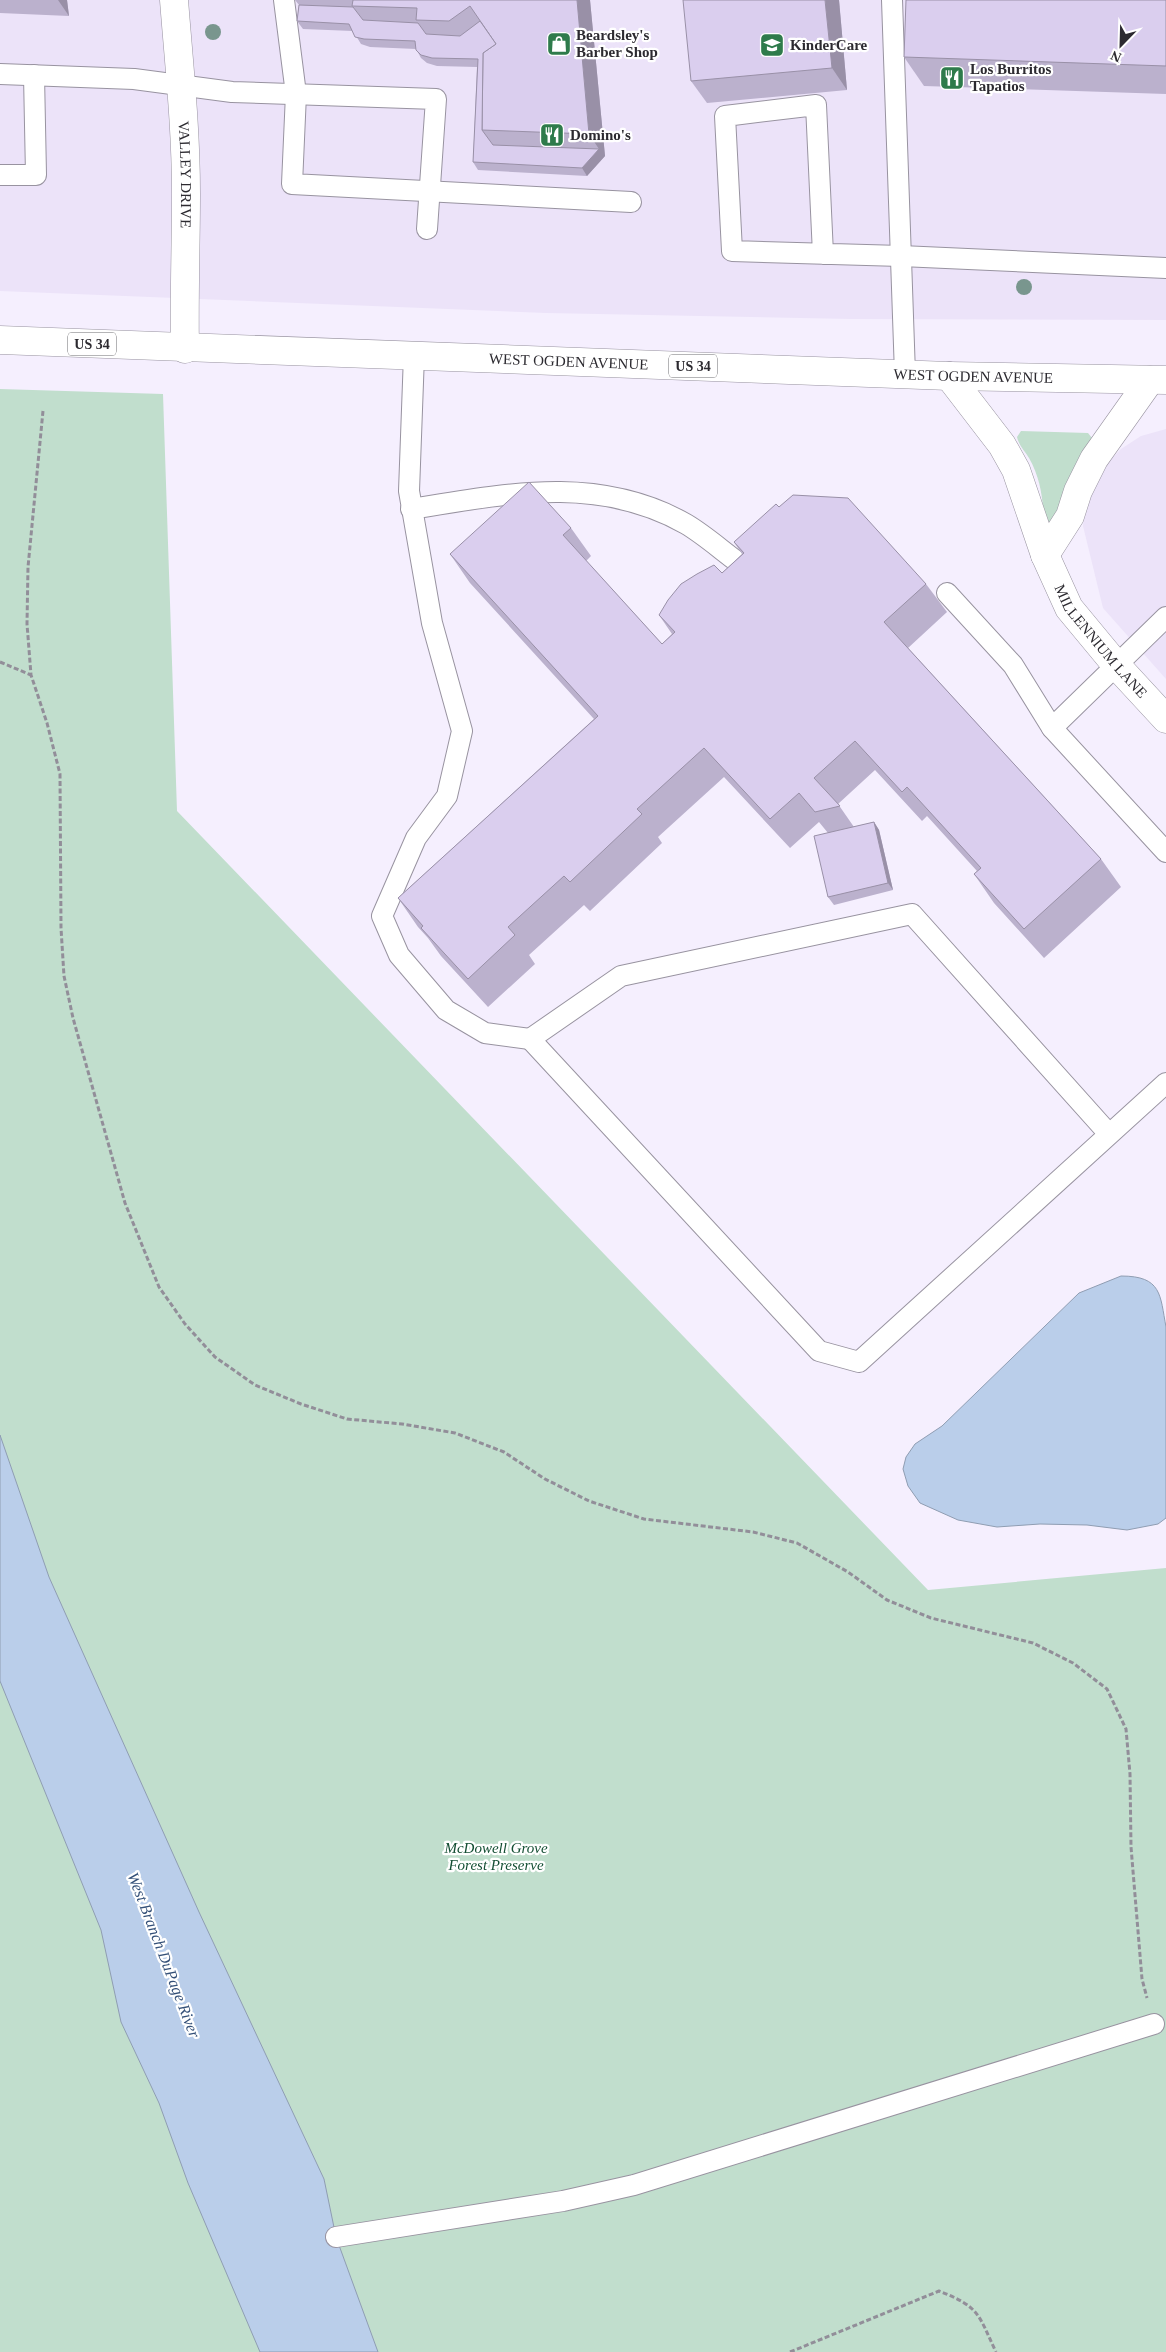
<svg xmlns="http://www.w3.org/2000/svg" width="1166" height="2352" font-family="'Times New Roman',serif">
  <style>
    .built { fill: #ece3f9 }
    .green { fill: #c1decd }
    .water { fill: #baceea; stroke: #8f9db2 }
    .lines { fill: none; stroke-linecap: round; stroke-linejoin: round }
    .service-casing { stroke: #9893a0; stroke-width: 22 }
    .minor-casing { stroke: #9893a0; stroke-width: 29 }
    .primary-casing { stroke: #9893a0; stroke-width: 29 }
    .path { stroke: #928e99; stroke-width: 3; stroke-dasharray: 5 2.5; stroke-linecap: butt }
    .service { stroke: #fff; stroke-width: 20 }
    .minor { stroke: #fff; stroke-width: 28 }
    .primary { stroke: #fff; stroke-width: 28 }
    .tree { fill: #79968e }
    .wall { fill: #bbb1cd }
    .shaded-wall { fill: #9990a7 }
    .building { fill: #daceee; stroke: #9990a7 }
    .labels { text-anchor: middle; dominant-baseline: central; stroke-width: 4.5; stroke-linejoin: round; paint-order: stroke }
    .shield { fill: #fff; stroke: #6b6a6e; stroke-width: 1 }
    .shield-label { font-size: 14px; font-weight: bold; fill: #2c2a30 }
    .poi-label { font-size: 15px; font-weight: bold; fill: #2c2a30; stroke: #fff; text-anchor: start }
    .street-label { font-size: 15px; fill: #2c2a30; stroke: #fff }
    .park-label { font-size: 15px; font-style: italic; fill: #134e33; stroke: #fff }
    .water-label { font-size: 16px; font-style: italic; fill: #345078; stroke: #fff }
  </style>
  <rect width="100%" height="100%" fill="#f5effe"/>
  <g class="built">
    <path d="M0,0h1166v320l-315,-1 -305,-6 -546,-22z"/>
    <path d="M1166,429v250l-63,-71 -20,-82 4,-29 10,-23 24,-25 20,-13z"/>
  </g>
  <g class="green">
    <path d="M0,389l163,5 14,417 751,779 238,-22v784h-1166z"/>
    <path d="M1021,431l67,2 4,5 -33,89 -15,-4c-1,-23 -3,-44 -15,-65 -4,-7 -10,-12 -12,-21z"/>
  </g>
  <g class="water">
    <path d="M1121,1276c41,0 39,19 45,51v191l-8,6 -31,6 -40,-5 -47,-1 -43,3 -39,-7 -38,-17 -12,-17 -5,-17 3,-12 9,-13 27,-18 137,-133z"/>
    <path d="M0,1435l49,142 150,335 125,267 12,58 42,115h-118l-72,-169 -29,-80 -38,-81 -20,-92 -101,-249z"/>
  </g>
  <g class="lines">
    <defs>
      <g id="service">
        <path d="M284,0l12,94 -4,90 339,18"/>
        <path d="M892,0l13,374"/>
        <path d="M0,74l134,5 98,13 204,7 -9,130"/>
        <path d="M0,175h36l-2,-100"/>
        <path d="M823,254l-7,-149 -91,11 7,135 169,5 265,12"/>
        <path d="M414,355l-5,136 23,132 30,108 -15,65 -31,42 -34,78 17,39 47,55 39,23 45,6"/>
        <path d="M411,509c94,-15 187,-35 275,15 17,10 33,24 49,36"/>
        <path d="M947,593l66,72 39,63"/>
        <path d="M1166,617l-114,111 114,124"/>
        <path d="M1109,1134l-197,-220 -291,62 -91,63 289,312 40,11 307,-279"/>
        <path d="M336,2237l227,-36 71,-16 520,-161"/>
      </g>
      <g id="minor">
        <path id="s1" d="M174,0c5,64 12,128 12,193 0,52 -2,104 -1,156"/>
        <path id="s2" d="M949,376l53,69 14,25 29,85 24,53 48,58 49,53"/>
        <path d="M1045,555l25,-39 8,-25 16,-32 56,-79"/>
      </g>
      <g id="primary">
        <path id="s3" d="M0,340l949,36 217,4"/>
      </g>
    </defs>
    <use href="#service" class="service-casing"/>
    <use href="#minor" class="minor-casing"/>
    <use href="#primary" class="primary-casing"/>
    <g class="path">
      <path d="M43,411l-15,156 -1,57 4,51 16,48 13,51 1,154 3,48 9,42 52,185 34,84 26,37 30,33 40,28 46,19 46,15 55,5 53,9 49,19 41,27 44,22 55,18 109,13 44,11 51,29 39,28 44,18 102,25 40,20 34,26 19,40 4,45 1,73 11,132 5,19"/>
      <path d="M0,662l31,13"/>
      <path d="M790,2352l149,-61c41,16 39,23 57,61"/>
    </g>
    <use href="#service" class="service"/>
    <use href="#minor" class="minor"/>
    <use href="#primary" class="primary"/>
  </g>
  <g class="tree">
    <circle cx="213" cy="32" r="8"/>
    <circle cx="1024" cy="287" r="8"/>
  </g>
  <g class="wall">
    <path d="M0,0h67l2,16 -69,-3z"/>
    <path d="M295,0h295l15,156 -18,20 -109,-6 -5,-8 4,-95 -40,-1 -10,-3 -6,-5 -5,-9 -46,-2 -9,-3 -8,-13 -50,-2 -6,-8 2,-16z"/>
    <path d="M839,0l8,90 -140,13 -16,-22z"/>
    <path d="M1166,0v94l-242,-8 -20,-29z"/>
    <path d="M779,507l147,77 21,28 -39,36 193,211 20,28 -77,71 -50,-55 -20,-29 3,-3 -50,-55 -5,5 -47,-51 -37,34 16,23 20,-5 5,8 14,60 -59,15 -6,-8v-64l-9,-11 -29,26 -66,-71 -66,60 4,6 -72,68 -6,-6 -55,50 6,9 -47,43 -47,-51 -13,-18 -10,-11 -20,-29 196,-179 -124,-136 -20,-29 121,-26 20,28 -5,5 76,83 10,-10 -13,-19 63,-42 20,-19 -8,-12z"/>
  </g>
  <g class="shaded-wall">
    <path d="M58,0h9l2,16z"/>
    <path d="M577,0h13l15,156 -18,20 -5,-8 17,-19 -10,-15z"/>
    <path d="M825,0h14l8,90 -15,-22z"/>
    <path d="M874,822l5,8 14,60 -5,-7z"/>
  </g>
  <g class="building">
    <path d="M353,0h224l12,134 -107,-4 1,-77 13,-9 -26,-38 -21,15 -33,-1 1,-12 -65,-2z"/>
    <path d="M683,0h142l7,68 -141,13z"/>
    <path d="M906,0h260v66l-262,-9z"/>
    <path d="M299,5l54,2 10,13 55,3 8,11 34,2 20,-15 16,23 -13,9 -1,77 11,15 106,4 -17,19 -109,-6 5,-103 -46,-1 -11,-3 -5,-5 -1,-9 -51,-2 -9,-2 -6,-13 -52,-3z"/>
    <path d="M529,482l42,46 -8,7 99,109 13,-12 -16,-17 9,-15 13,-16 16,-10 17,-9 8,8 22,-20 -10,-11 42,-38 3,3 14,-12 55,3 78,86 -42,38 217,237 -77,70 -50,-55 7,-6 -74,-81 -5,5 -47,-51 -41,37 26,28 -25,6 -16,-19 -29,26 -66,-71 -67,61 5,5 -72,68 -6,-6 -56,51 7,8 -47,44 -47,-51 2,-2 -25,-28 200,-182 -148,-162z"/>
    <path d="M874,822l14,61 -60,14 -14,-61z"/>
  </g>
  <defs>
    <symbol id="shop-square" viewBox="-11 -11 22 22"><rect x="-9" y="-9" width="18" height="18" rx="4" fill="#2e7b4b" stroke="#fff"/><path d="M-5-2.5h2.3a2.7 3.5 0 0 1 5.4 0H5L5.5 6h-11ZM-1.5-2.5h3a1.5 2.3 0 0 0-3 0Z" fill="#fff"/></symbol>
    <symbol id="school-square" viewBox="-11 -11 22 22"><rect x="-9" y="-9" width="18" height="18" rx="4" fill="#2e7b4b" stroke="#fff"/><path d="M0-5L7-2L0 1L-7-2ZM-4 1L0 2.5L4 1V4Q0 6-4 4Z" fill="#fff"/></symbol>
    <symbol id="restaurant-square" viewBox="-11 -11 22 22"><rect x="-9" y="-9" width="18" height="18" rx="4" fill="#2e7b4b" stroke="#fff"/><path d="M-5-6h1v4h1v-4h1v4h1v-4h1v5L-1.5 .5V6h-2V.5L-5-1ZM5-6V6H3V1.5H1.5Q1.5-4 5-6Z" fill="#fff"/></symbol>
  </defs>
  <g fill-rule="evenodd">
    <use href="#shop-square" x="545" y="30" width="28" height="28"/>
    <use href="#school-square" x="758" y="31" width="28" height="28"/>
    <use href="#restaurant-square" x="938" y="64" width="28" height="28"/>
    <use href="#restaurant-square" x="538" y="121" width="28" height="28"/>
  </g>
  <g class="labels">
    <g class="shield">
      <rect x="68" y="332.5" width="48" height="23" rx="4"/>
      <rect x="669" y="354.5" width="48" height="23" rx="4"/>
    </g>
    <g class="shield-label">
      <text x="92" y="344">US 34</text>
      <text x="693" y="366">US 34</text>
    </g>
    <g class="poi-label">
      <text x="576" y="35">Beardsley's<tspan x="576" dy="17">Barber Shop</tspan></text>
      <text x="790" y="45">KinderCare</text>
      <text x="970" y="69">Los Burritos<tspan x="970" dy="17">Tapatios</tspan></text>
      <text x="570" y="135">Domino's</text>
    </g>
    <g class="street-label">
      <text stroke="none"><textPath href="#s1" startOffset="175">VALLEY DRIVE</textPath></text>
      <text stroke="none"><textPath href="#s3" startOffset="569">WEST OGDEN AVENUE</textPath></text>
      <text stroke="none"><textPath href="#s3" startOffset="974">WEST OGDEN AVENUE</textPath></text>
      <text stroke="none"><textPath href="#s2" startOffset="309">MILLENNIUM LANE</textPath></text>
    </g>
    <g class="park-label">
      <text x="496" y="1848">McDowell Grove<tspan x="496" dy="17">Forest Preserve</tspan></text>
    </g>
    <g class="water-label">
      <text transform="translate(164 1955) rotate(69)">West Branch DuPage River</text>
    </g>
  </g>
  <g transform="translate(1121 45) rotate(203)" stroke="#ffffff" stroke-width="4" paint-order="stroke">
  <path d="M0-4L9 19L0 12L-9 19Z" fill="#2c2a30"/>
  <text y="-8" font-size="14" font-weight="bold" text-anchor="middle" fill="#2c2a30">N</text>
  </g>
</svg>
